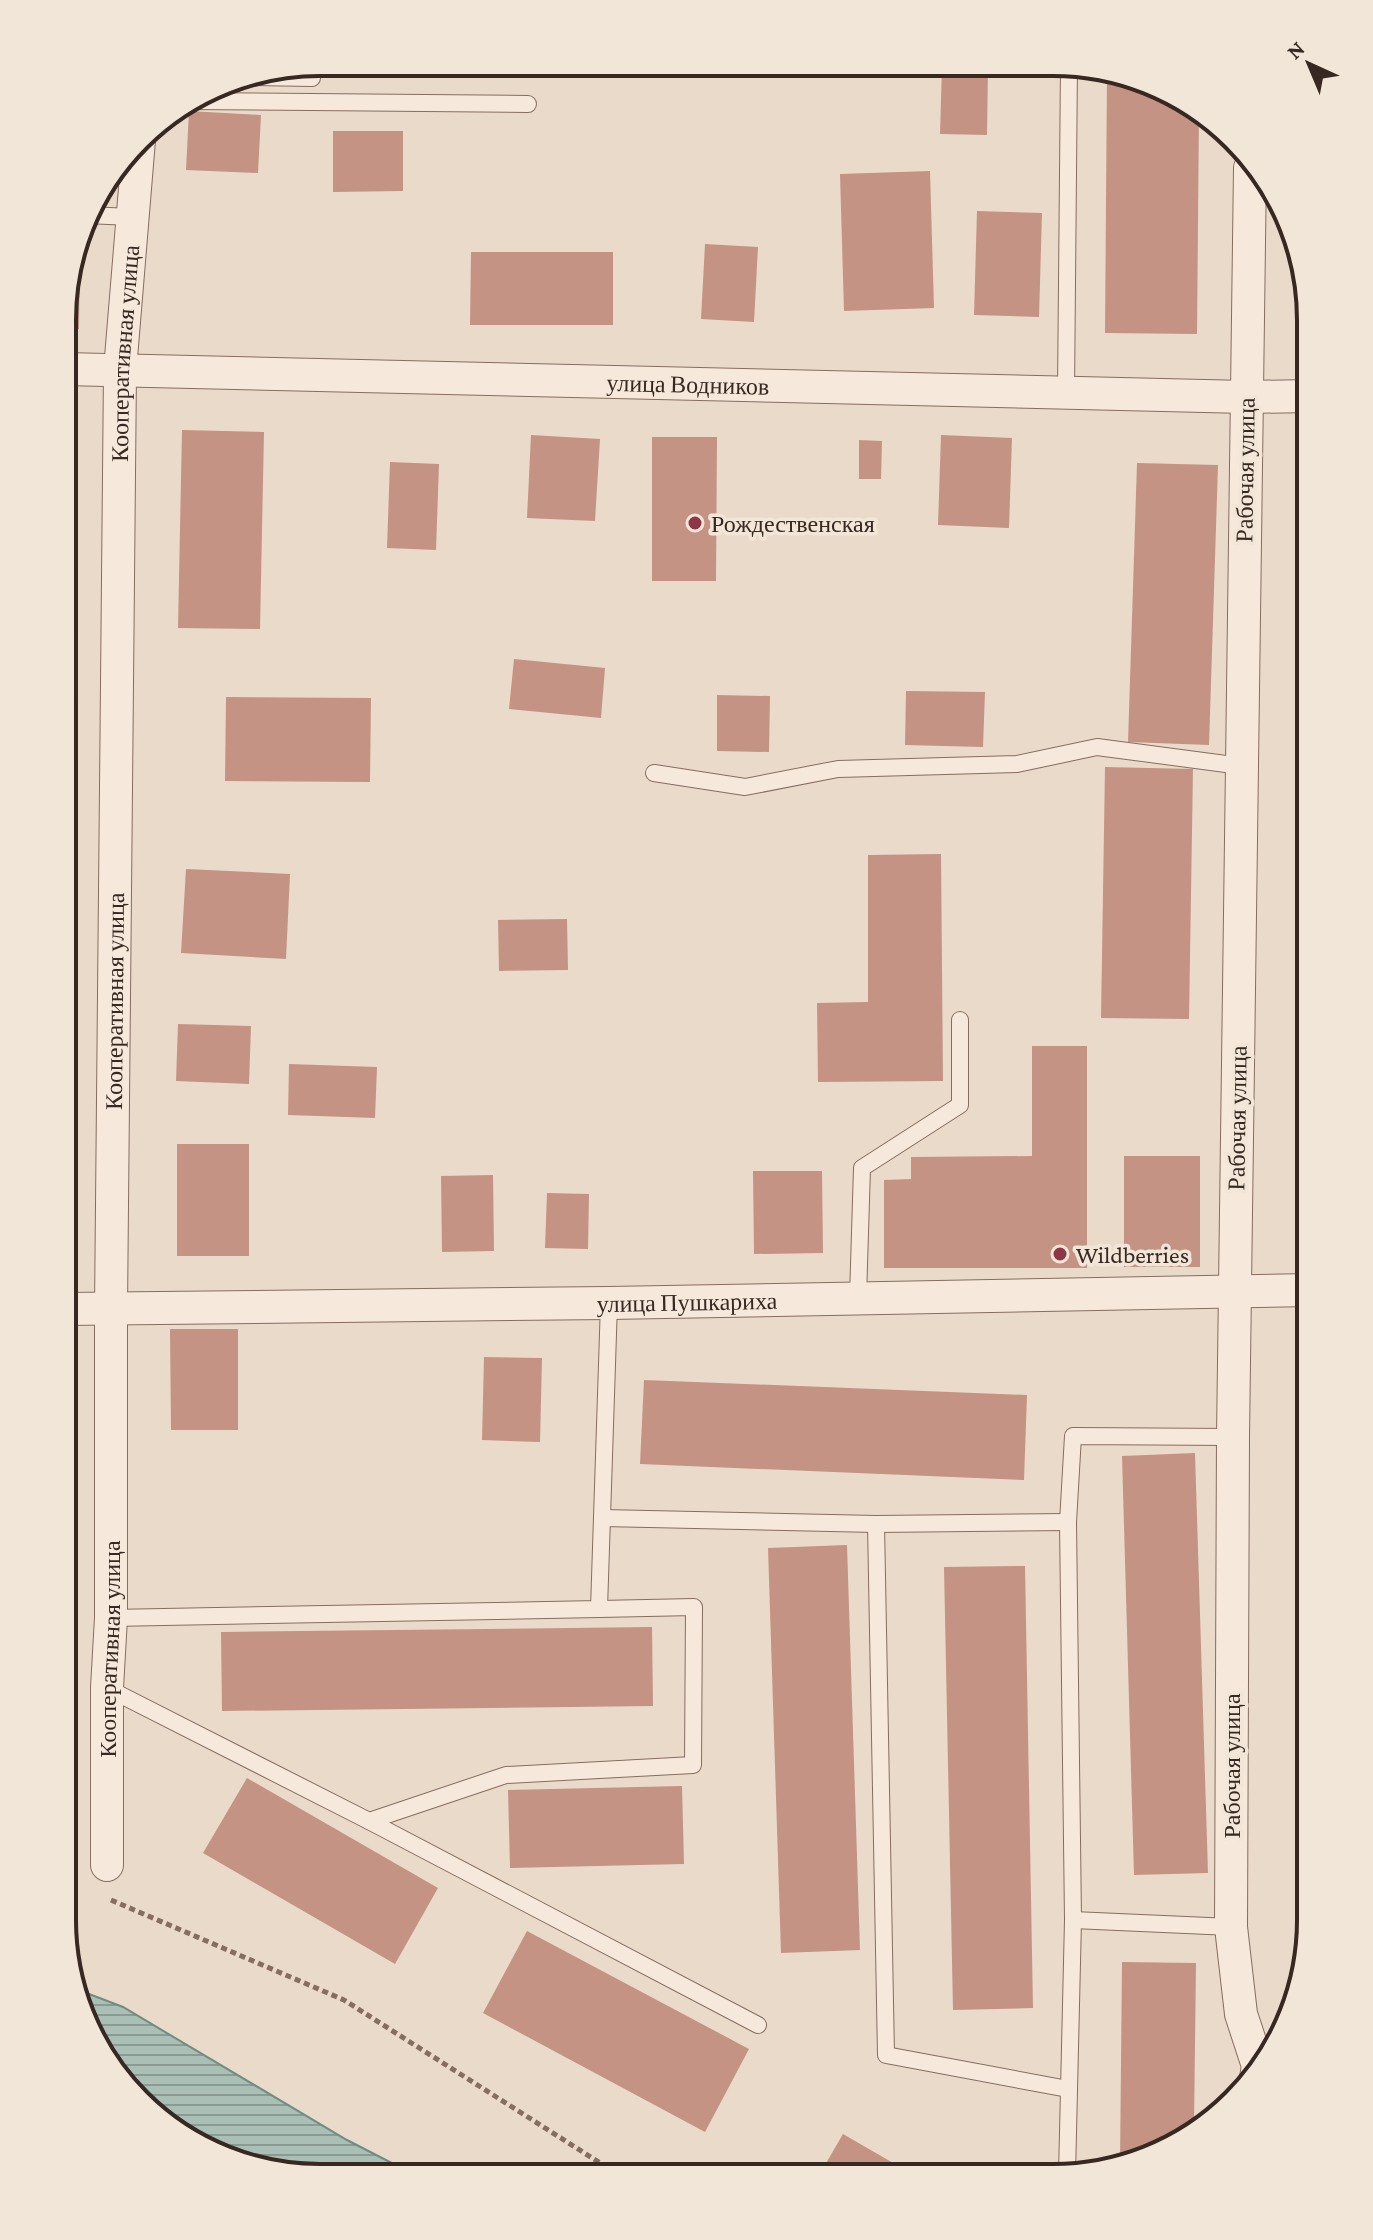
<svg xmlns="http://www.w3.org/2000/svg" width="1373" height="2240" font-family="'Crimson Pro',serif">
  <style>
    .water { fill: url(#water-rules); stroke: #718d81; stroke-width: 2 }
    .building { fill: #c49384 }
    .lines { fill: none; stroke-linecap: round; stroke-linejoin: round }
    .service-casing { stroke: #856d60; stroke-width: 18 }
    .minor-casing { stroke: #856d60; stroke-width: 34 }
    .path { stroke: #856d60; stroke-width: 5; stroke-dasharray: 6 4; stroke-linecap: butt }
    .service { stroke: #f6e9dc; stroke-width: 16 }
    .minor { stroke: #f6e9dc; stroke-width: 32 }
    .poi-dot { fill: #8e3647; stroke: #f2e6d8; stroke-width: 3 }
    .labels { text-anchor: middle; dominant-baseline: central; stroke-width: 7; stroke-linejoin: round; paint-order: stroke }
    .street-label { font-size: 24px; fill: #372822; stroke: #f2e6d8 }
    .poi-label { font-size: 24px; fill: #372822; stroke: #f2e6d8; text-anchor: start }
    .rim { fill: none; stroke: #372822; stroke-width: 4 }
  </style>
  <defs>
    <pattern id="water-rules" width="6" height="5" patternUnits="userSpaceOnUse" patternTransform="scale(2)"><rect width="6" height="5" fill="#aabfb5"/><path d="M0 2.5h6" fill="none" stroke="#8b9b93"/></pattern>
  </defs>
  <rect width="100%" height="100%" fill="#eadaca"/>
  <path class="water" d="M76,1989l47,18 224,133 70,36h-130l-124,-51 -82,-107z"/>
  <g class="building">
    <path d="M527,63h39v4l-40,-2z"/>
    <path d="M942,66l46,1 -1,68 -47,-1z"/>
    <path d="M1107,73l92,38 -2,223 -92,-1z"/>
    <path d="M189,111l72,4 -3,58 -72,-3z"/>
    <path d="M333,131h70v60l-70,1z"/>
    <path d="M930,171l4,137 -90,3 -4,-137z"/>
    <path d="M977,211l65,2 -3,104 -65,-2z"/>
    <path d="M705,244l53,3 -4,75 -53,-3z"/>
    <path d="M77,245h3l-1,84h-15v-42z"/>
    <path d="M471,252h142v73h-143z"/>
    <path d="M182,430l82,2 -4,197 -82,-1z"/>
    <path d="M531,435l69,4 -5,82 -68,-3z"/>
    <path d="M941,435l71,3 -3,90 -71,-3z"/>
    <path d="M652,437h65l-1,144h-64z"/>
    <path d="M859,440l23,1 -1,38h-22z"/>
    <path d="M390,462l49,2 -3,86 -49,-2z"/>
    <path d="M1137,463l81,2 -9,280 -81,-3z"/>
    <path d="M514,659l91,9 -4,50 -92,-9z"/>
    <path d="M906,691l79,1 -2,55 -78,-2z"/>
    <path d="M717,695l53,1 -1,56 -52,-1z"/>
    <path d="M226,697l145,1 -1,84 -145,-1z"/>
    <path d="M1105,767l88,2 -4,250 -88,-1z"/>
    <path d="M941,854l2,227 -125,1 -1,-79 51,-1v-147z"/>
    <path d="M186,869l104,5 -4,85 -105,-6z"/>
    <path d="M567,919l1,51 -69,1 -1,-51z"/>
    <rect x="1307" y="959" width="4" height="82"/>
    <path d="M178,1024l73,2 -2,58 -73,-3z"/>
    <path d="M1032,1046h55v222h-203v-88l27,-1v-22l121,-1z"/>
    <path d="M289,1064l88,3 -2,51 -87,-3z"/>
    <path d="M63,1131l10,1 -5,129h-5z"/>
    <rect x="177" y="1144" width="72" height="112"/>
    <path d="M1308,1147h3v96h-4z"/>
    <rect x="1124" y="1156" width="76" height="111"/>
    <path d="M753,1171h69l1,82 -69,1z"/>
    <path d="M493,1175l1,76 -52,1 -1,-76z"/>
    <path d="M547,1193l42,1 -1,55 -43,-1z"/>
    <path d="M170,1329h68v101h-67z"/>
    <rect x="1306" y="1355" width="5" height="112"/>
    <path d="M484,1357l58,1 -2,84 -58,-2z"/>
    <path d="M644,1380l383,15 -3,85 -384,-16z"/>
    <path d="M1195,1453l13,420 -74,2 -12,-419z"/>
    <path d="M847,1545l13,405 -79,3 -13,-405z"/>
    <path d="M1025,1566l8,442 -80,2 -9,-443z"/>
    <path d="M652,1627l1,79 -431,5 -1,-79z"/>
    <path d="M247,1778l191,110 -43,76 -192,-111z"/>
    <path d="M682,1786l2,78 -174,4 -2,-78z"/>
    <path d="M527,1931l222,118 -44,83 -222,-119z"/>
    <path d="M1122,1962l74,1 -2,163 -43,33 -31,6z"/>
    <path d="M843,2134l64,37 -3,7 -86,-1z"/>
  </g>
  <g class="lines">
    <defs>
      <g id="service">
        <path d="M247,77l65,1v-14"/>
        <path d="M191,101l337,3"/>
        <path d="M86,215l46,2"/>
        <path d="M1066,392l3,-328"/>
        <path d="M654,773l91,14 93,-18 179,-5 80,-17 144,19"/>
        <path d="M858,1298l4,-130 98,-63v-85"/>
        <path d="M602,1518l274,6 192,-2"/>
        <path d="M876,1524l10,531 182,34"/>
        <path d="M111,1618l488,-9 10,-306"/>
        <path d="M107,1688l262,133 389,204"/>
        <path d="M369,1821l137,-46 187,-10 1,-158 -95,2"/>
        <path d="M1073,1920l158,7"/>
        <path d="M1067,2175l6,-255 -5,-398 5,-86 160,1"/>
      </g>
      <g id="minor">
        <path d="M1250,168l-17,1269 -2,490 10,87 17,52 -2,12"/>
        <path id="s1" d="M64,369l1182,28 65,-1"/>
        <path id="s2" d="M63,1309l546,-6 702,-13"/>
        <path id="s3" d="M107,1865v-177l4,-70v-309l9,-939 19,-230"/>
      </g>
    </defs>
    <use href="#service" class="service-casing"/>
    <use href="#minor" class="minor-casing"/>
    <g class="path">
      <path d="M62,1879l18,7"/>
      <path d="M111,1900l233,100 278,177"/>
    </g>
    <use href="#service" class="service"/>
    <use href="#minor" class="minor"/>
  </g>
  <g class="poi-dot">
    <circle cx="695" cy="523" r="8"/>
    <circle cx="1060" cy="1254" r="8"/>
  </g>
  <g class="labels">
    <g class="street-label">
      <text stroke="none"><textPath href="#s3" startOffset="1512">Кооперативная улица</textPath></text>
      <text stroke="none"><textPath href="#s1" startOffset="624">улица Водников</textPath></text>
      <text transform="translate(1245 470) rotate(-89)">Рабочая улица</text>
      <text stroke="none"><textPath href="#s3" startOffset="864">Кооперативная улица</textPath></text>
      <text transform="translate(1237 1118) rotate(-89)">Рабочая улица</text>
      <text stroke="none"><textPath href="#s2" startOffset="624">улица Пушкариха</textPath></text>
      <text stroke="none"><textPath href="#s3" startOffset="216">Кооперативная улица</textPath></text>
      <text transform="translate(1231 1766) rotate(-90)">Рабочая улица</text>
    </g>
    <g class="poi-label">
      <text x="711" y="523">Рождественская</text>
      <text x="1076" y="1254">Wildberries</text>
    </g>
  </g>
  <path d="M0 0H1373V2240H0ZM320 76H1053A244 244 0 0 1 1297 320V1920A244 244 0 0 1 1053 2164H320A244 244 0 0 1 76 1920V320A244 244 0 0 1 320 76Z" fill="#f2e6d8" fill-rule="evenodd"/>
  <path class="rim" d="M320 76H1053A244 244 0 0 1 1297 320V1920A244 244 0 0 1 1053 2164H320A244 244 0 0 1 76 1920V320A244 244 0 0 1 320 76Z"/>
  <g transform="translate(1309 64) rotate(316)" stroke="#f2e6d8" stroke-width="6" paint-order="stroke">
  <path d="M0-6L14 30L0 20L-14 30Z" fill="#372822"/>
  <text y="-12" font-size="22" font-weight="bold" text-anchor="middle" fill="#372822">N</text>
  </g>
</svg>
